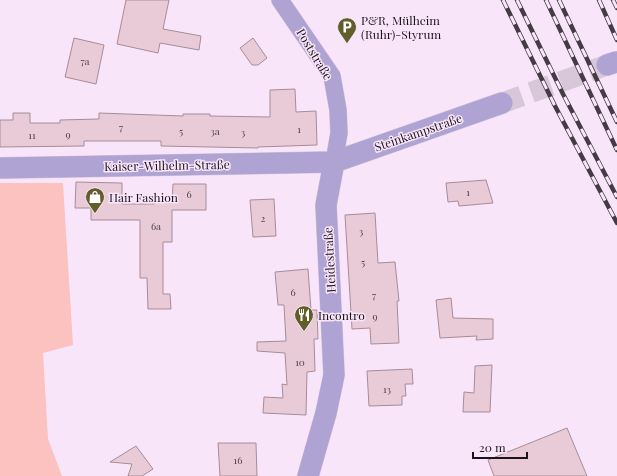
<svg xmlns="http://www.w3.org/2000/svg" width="617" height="476" font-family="'Playfair Display',serif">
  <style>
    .green { fill: #fbc2c0 }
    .building { fill: #e8cbd6; stroke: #a78c97 }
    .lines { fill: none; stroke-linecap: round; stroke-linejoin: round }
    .tertiary-tunnel { stroke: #d8c6d9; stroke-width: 21; stroke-dasharray: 21 10; stroke-linecap: butt }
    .minor-casing { stroke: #d5c4d6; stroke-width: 18 }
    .tertiary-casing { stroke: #d5c4d6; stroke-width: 22 }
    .minor { stroke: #aea3d3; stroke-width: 17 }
    .tertiary { stroke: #aea3d3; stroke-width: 21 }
    .rail-casing { stroke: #453b45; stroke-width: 4.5 }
    .rail { stroke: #f9e5fa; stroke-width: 3; stroke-dasharray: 9; stroke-linecap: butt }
    .labels { text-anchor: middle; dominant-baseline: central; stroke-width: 3; stroke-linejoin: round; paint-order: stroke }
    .number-label { font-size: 10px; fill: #4e424a }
    .poi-label { font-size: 12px; fill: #1b141b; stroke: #f9e5fa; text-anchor: start }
    .street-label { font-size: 12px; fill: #1b141b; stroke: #f9e5fa }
  </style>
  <rect width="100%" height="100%" fill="#f9e5fa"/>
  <path class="green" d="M0,183h63l10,162 -30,8 5,86 14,37h-62z"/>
  <g class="building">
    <path d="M126,0h43l-6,29 38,7 -2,14 -39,-7 -2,10 -41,-9z"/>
    <path d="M74,38l30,7 -8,39 -31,-7z"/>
    <path d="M253,38l14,20 -9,7h-6l-12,-17z"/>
    <path d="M295,89l1,23 20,-1 1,34 -59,2v1l-97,-2v-5h-77v5l-84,1v-27h13v-7h17v10h30v-3l39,-1v-6l84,3v-2h27v2l60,1v-27z"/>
    <path d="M486,180l7,23 -34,3 -1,-5 -10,1 -2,-19z"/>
    <path d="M76,182l46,1v21h32v-2h18l1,-18h33v26h-34v32h-9v52h7l1,15h-23l-1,-31h-7v-58h-49v-12h-16z"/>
    <path d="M274,199l2,37 -23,1 -3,-37z"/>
    <path d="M375,213l3,50 17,-1 4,39h-2l2,42 -28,1 -1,-16 -18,1 -7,-114z"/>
    <path d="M308,269l3,41h6l1,29h-4l1,32 -8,1 -1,43 -43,-2 1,-16 19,1 -1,-14 5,1 -2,-32 -28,-2v-9l29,-1 -2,-36h-6l-3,-33z"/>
    <path d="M451,298l2,20 40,1v20l-17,1 1,-4 -37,2 -4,-38z"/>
    <path d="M492,365l-2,47h-27l1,-20 10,1 1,-27z"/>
    <path d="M412,369l1,15h-8l1,12h-4v9l-33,1 -2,-35z"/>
    <path d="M567,428l20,48h-93l-6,-16z"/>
    <path d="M218,443h38l1,33h-37z"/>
    <path d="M136,446l17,23 -11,7h-14l4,-12 -22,-2z"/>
  </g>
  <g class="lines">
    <path class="tertiary-tunnel" d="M502,103l105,-38"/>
    <defs>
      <path id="minor" d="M280,0l52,76 6,34 1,23 -5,29"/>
      <g id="tertiary">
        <path d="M607,65l9,-3"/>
        <path d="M0,168l334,-6 168,-59"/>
        <path d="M308,476l18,-63 8,-38 -8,-170 8,-43"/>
      </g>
    </defs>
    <use href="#minor" class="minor-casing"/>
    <use href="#tertiary" class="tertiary-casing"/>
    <use href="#minor" class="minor"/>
    <use href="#tertiary" class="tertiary"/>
    <defs>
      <g id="rail">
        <path d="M503,0l52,106 62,117"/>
        <path d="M517,0l46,94 54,103"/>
        <path d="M546,0l71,150"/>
        <path d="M559,0l58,122"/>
        <path d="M599,0l18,40"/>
        <path d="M613,0l4,8"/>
      </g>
    </defs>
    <use href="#rail" class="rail-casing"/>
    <use href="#rail" class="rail"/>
  </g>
  <defs>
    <symbol id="parking-pin" viewBox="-11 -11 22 30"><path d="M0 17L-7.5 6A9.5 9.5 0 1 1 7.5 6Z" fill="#625e2a" stroke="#f9e5fa"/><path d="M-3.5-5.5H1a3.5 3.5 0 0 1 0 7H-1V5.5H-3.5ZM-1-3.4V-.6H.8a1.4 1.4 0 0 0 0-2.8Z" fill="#fff"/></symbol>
    <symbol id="shop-pin" viewBox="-11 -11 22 30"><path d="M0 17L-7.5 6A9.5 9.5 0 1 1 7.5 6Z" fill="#625e2a" stroke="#f9e5fa"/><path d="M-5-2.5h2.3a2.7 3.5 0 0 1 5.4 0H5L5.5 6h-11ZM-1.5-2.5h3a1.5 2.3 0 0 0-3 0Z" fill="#fff"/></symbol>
    <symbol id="restaurant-pin" viewBox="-11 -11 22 30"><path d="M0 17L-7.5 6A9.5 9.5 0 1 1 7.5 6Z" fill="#625e2a" stroke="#f9e5fa"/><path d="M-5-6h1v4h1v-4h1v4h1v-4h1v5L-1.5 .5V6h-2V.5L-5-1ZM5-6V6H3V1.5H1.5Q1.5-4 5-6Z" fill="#fff"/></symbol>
  </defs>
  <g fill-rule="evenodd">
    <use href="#parking-pin" x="336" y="16" width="22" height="30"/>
    <use href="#shop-pin" x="84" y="186" width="22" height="30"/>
    <use href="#restaurant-pin" x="293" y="304" width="22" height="30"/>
  </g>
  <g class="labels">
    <g class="number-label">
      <text x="85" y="61">7a</text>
      <text x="121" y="127">7</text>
      <text x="299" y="129">1</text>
      <text x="181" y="131">5</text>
      <text x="215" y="131">3a</text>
      <text x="243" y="132">3</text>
      <text x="68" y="134">9</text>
      <text x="32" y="135">11</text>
      <text x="468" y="192">1</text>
      <text x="189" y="194">6</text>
      <text x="263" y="218">2</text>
      <text x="156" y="226">6a</text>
      <text x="361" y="231">3</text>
      <text x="363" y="262">5</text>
      <text x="293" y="292">6</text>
      <text x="374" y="295">7</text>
      <text x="375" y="316">9</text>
      <text x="300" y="362">10</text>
      <text x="387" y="389">13</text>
      <text x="238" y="460">16</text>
    </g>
    <g class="poi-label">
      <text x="361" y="20">P&amp;R, Mülheim<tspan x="361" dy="14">(Ruhr)-Styrum</tspan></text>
      <text x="109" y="197">Hair Fashion</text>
      <text x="318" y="315">Incontro</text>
    </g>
    <g class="street-label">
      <text transform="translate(315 54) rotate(59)">Poststraße</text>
      <text transform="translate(418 132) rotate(-19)">Steinkampstraße</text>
      <text transform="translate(167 165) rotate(-1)">Kaiser-Wilhelm-Straße</text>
      <text transform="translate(329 260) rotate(-93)">Heidestraße</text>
    </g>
  </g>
  <path d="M473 452v6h54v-6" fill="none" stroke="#1b141b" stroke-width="2"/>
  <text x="479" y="452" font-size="12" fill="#1b141b" stroke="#f9e5fa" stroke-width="3" paint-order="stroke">20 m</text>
</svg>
